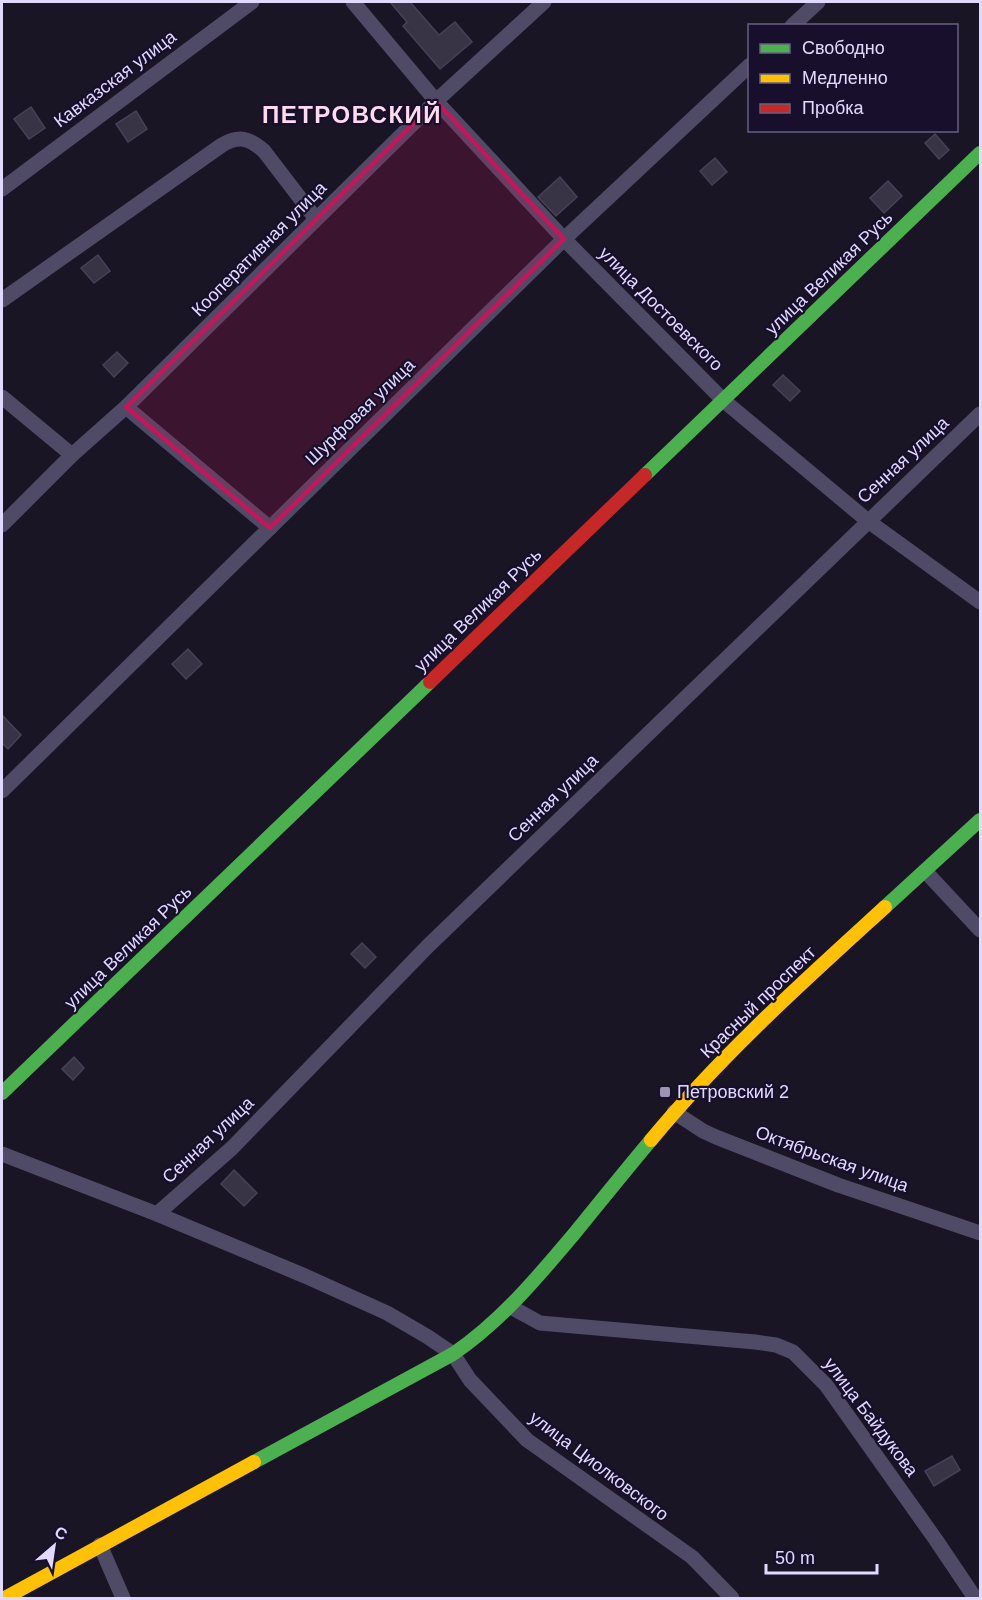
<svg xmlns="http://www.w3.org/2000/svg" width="982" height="1600" font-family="Helvetica,sans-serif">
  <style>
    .building { fill: #393346; stroke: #474058; stroke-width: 1.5 }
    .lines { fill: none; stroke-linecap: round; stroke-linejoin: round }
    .street { stroke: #4f4a66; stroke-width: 15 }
    .fast { stroke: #4caf50; stroke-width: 14 }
    .slow { stroke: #ffc107; stroke-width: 14 }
    .jam { stroke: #c62828; stroke-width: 14 }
    .marked { fill: #c2185b; fill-opacity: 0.2; stroke: #c2185b; stroke-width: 4.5; stroke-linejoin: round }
    .poi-dot { fill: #9c94b3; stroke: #170f2b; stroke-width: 2 }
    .labels { text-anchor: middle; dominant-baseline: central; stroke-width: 4.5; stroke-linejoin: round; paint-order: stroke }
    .street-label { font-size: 18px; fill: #e2d9ff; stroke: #170f2b }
    .poi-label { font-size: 18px; fill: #e2d9ff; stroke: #170f2b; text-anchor: start }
    .district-label { font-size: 24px; font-weight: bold; letter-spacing: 1.5px; fill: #ffdbee; stroke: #170f2b }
  </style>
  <rect width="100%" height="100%" fill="#1a1525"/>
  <g class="building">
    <path d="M390,2h20l29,33 16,-13 17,20 -32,27 -37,-43 4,-4z"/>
    <path d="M31,107l14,21 -16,11 -15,-20z"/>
    <path d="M136,111l11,18 -19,13 -12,-18z"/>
    <path d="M935,134l14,16 -10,9 -14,-16z"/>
    <path d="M715,158l12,14 -15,13 -12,-14z"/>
    <path d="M560,177l17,20 -21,19 -18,-19z"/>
    <path d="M888,181l14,15 -18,17 -14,-15z"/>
    <path d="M98,255l12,16 -16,12 -13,-15z"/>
    <path d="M117,352l11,11 -14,14 -11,-12z"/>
    <path d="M783,375l17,16 -10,10 -17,-16z"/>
    <path d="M188,649l14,15 -16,15 -14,-15z"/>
    <path d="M2,715l19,20 -13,14 -6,-6z"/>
    <path d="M362,943l14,14 -11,11 -14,-14z"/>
    <path d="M74,1057l10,11 -11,12 -11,-11z"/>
    <path d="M234,1170l23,23 -13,13 -23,-22z"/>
    <path d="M952,1456l8,14 -26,16 -9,-15z"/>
  </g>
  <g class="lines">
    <g class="street">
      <path d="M353,2l83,99 128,138 159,161 145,121 112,81"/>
      <path d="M792,26l26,-24"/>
      <path d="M2,189l250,-187"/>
      <path d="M2,300l220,-155c17,-10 27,-7 42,6l52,68"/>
      <path d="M2,397l70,58"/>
      <path d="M126,407l144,121"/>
      <path d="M2,525l70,-70 54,-48 310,-306 108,-99"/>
      <path d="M2,791l562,-552 186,-174"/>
      <path d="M925,871l55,59"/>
      <path d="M674,1112l29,19 13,6 122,48 142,48"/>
      <path d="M2,1154l155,60 148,62 82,37 41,24 25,17 17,26 57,60 165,117 40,41"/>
      <path d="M157,1214l75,-66 196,-202 552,-532"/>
      <path d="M511,1307l29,16 215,19 21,3 17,7 33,33 110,155 39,58"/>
      <path d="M100,1545l23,53"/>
    </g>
    <g class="fast">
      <path d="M645,475l335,-322"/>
      <path d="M885,907l95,-87"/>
      <path d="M2,1093l428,-411"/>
      <path d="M254,1462l199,-108c48,-33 84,-76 121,-120 26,-32 51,-63 77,-94"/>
    </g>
    <g class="slow">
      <path d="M651,1140c70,-85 153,-159 234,-233"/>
      <path d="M5,1598l249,-136"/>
    </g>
    <path class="jam" d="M430,682l215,-207"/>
  </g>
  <path class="marked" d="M436,101l128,138 -294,289 -144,-121z"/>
  <rect class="poi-dot" x="659" y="1086" width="12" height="12" rx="3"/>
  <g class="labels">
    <g class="street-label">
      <text transform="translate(115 79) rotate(-37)">Кавказская улица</text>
      <text transform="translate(259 249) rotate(-45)">Кооперативная улица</text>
      <text transform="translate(829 273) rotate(-44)">улица Великая Русь</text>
      <text transform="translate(661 309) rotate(45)">улица Достоевского</text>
      <text transform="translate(360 412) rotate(-44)">Шурфовая улица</text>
      <text transform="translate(903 460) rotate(-43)">Сенная улица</text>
      <text transform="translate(478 610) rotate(-44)">улица Великая Русь</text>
      <text transform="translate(553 798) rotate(-44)">Сенная улица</text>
      <text transform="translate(128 947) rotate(-44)">улица Великая Русь</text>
      <text transform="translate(758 1002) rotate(-44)">Красный проспект</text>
      <text transform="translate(208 1140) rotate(-43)">Сенная улица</text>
      <text transform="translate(832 1159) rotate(20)">Октябрьская улица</text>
      <text transform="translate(871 1417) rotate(53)">улица Байдукова</text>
      <text transform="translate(599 1466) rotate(37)">улица Циолковского</text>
    </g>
    <g class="poi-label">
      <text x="677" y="1092">Петровский 2</text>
    </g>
    <g class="district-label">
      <text x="352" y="114">ПЕТРОВСКИЙ</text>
    </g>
  </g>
  <rect width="982" height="1600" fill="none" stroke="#e2d9ff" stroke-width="6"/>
  <rect x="748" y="24" width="210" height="108" fill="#170f2b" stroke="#686080" stroke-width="1.5"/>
  <rect x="760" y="44" width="30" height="9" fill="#4caf50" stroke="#686080" stroke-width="1.5"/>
  <text x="802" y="54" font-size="18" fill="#e2d9ff">Свободно</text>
  <rect x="760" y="74" width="30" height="9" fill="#ffc107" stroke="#686080" stroke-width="1.5"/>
  <text x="802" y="84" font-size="18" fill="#e2d9ff">Медленно</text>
  <rect x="760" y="104" width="30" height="9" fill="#c62828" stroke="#686080" stroke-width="1.5"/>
  <text x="802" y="114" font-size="18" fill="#e2d9ff">Пробка</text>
  <g transform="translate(54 1546) rotate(29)" stroke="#170f2b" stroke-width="4.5" paint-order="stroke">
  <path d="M0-4.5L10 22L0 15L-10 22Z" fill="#e2d9ff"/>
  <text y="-9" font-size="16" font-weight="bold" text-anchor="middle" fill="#e2d9ff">С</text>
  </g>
  <path d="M766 1564v9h111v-9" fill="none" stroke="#e2d9ff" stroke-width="3"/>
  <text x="775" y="1564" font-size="18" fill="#e2d9ff" stroke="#170f2b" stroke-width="4.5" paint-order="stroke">50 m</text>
</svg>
